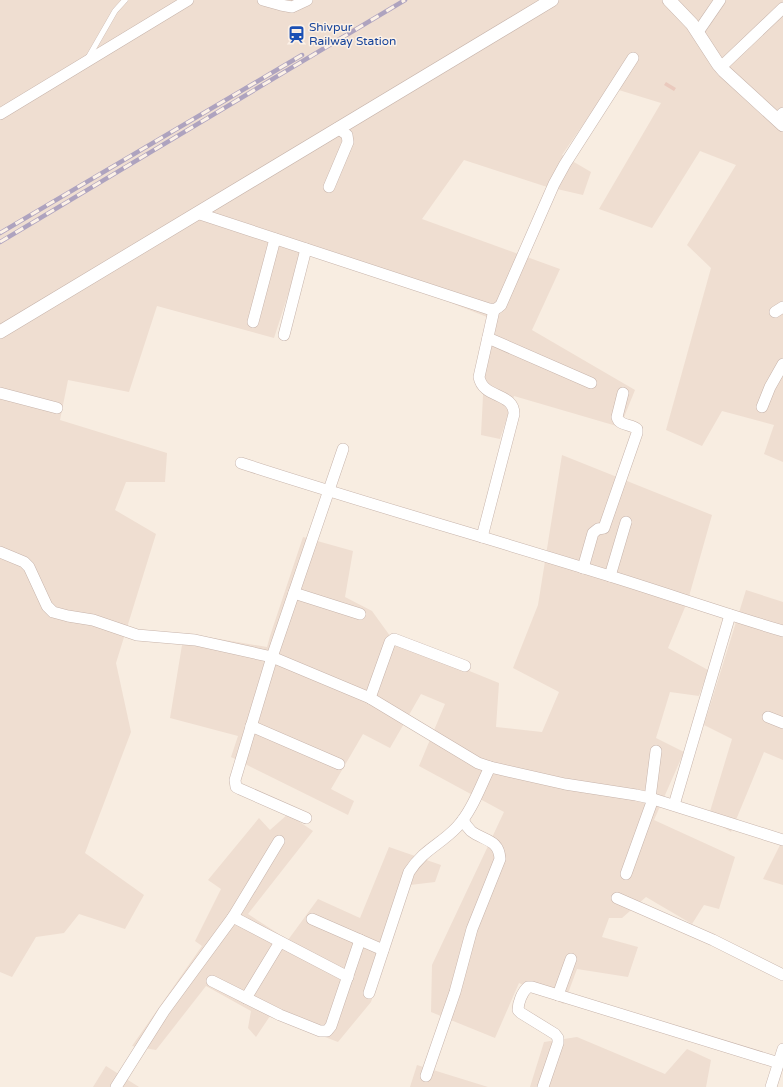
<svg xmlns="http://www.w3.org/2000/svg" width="783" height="1087" font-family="'Varela Round',sans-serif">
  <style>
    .residential { fill: #efded1 }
    .building { fill: #eac9bd }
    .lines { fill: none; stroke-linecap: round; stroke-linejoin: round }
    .service-casing { stroke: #c7b4ab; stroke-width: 6 }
    .minor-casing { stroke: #c7b4ab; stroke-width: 12 }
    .tertiary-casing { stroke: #c7b4ab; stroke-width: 14 }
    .service { stroke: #fff; stroke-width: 5.5 }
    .minor { stroke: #fff; stroke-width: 11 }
    .tertiary { stroke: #fff; stroke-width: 13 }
    .rail-casing { stroke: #aea3bf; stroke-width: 4.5 }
    .rail { stroke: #fcf1e7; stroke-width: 3; stroke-dasharray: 9; stroke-linecap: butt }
    .labels { text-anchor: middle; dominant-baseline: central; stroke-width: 3; stroke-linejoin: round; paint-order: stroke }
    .transit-label { font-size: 12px; fill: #164399; stroke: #fcf1e7; text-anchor: start }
  </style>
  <rect width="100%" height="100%" fill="#f8ede1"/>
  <g class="residential">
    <path d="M0,0h783v462l-19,-8 10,-29 -52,-14 -20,35 -36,-16 45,-162 -24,-23 49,-80 -36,-14 -48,77 -53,-19 62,-106 -52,-16 -47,68 29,17 -8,23 -39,-9 -80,-26 -42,59 138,50 -28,61 103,60 -15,37 -106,-31 -14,43 -19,-4 6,-118 -183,-72 -30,93 -117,-32 -28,86 -61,-12 -8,40 107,33 -2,29h-39l-11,28 41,24 -40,129 15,69 -46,121 59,42 -19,34 -46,-15 -15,19 -28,4 -24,40 -12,-5z"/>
    <path d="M562,455l150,60 -24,85 -20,48 40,22 -9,26 -29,-4 -14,46 28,14 -30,68 81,37 -16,52 -15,-4 -12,19 -46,-27 -24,21h-13l-7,19 36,10 -10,30 -51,-8 -13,35 -45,-21 -24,55 -64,-26 1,-47 72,-153 -85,-46 26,-62 -24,-10 -31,54 -27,-14 -32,55 23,12 -6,14 -117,-58 7,-21 -68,-18 14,-85 83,14 3,-11 33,-99 50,14 -8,46 27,14 21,29 106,43 -3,44 46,5 17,-40 -46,-24 25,-63z"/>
    <path d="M746,590l37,12v158l-19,-8 -33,80 -23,-14 24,-79 -28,-14z"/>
    <path d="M288,814l25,17 -65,83 40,26 30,-41 42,19 29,-71 52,18 -6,17 -25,3 -39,117 -33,40 -68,-26 -14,21 -8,-9 3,-17 -45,-25 -50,64 -24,-4 70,-100 -7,-5 26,-52 -13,-9 51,-62 11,12z"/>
    <path d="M783,839v46l-20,-6z"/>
    <path d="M577,1037l88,37 22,-25 24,11 -5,27h-176l14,-45z"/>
    <path d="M417,1065l71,22h-78z"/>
    <path d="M106,1066l33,21h-46z"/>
  </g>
  <path class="building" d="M666,82l10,6 -2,3 -10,-6z"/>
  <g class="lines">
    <defs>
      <path id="service" d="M88,58l27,-47 10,-11"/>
      <g id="minor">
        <path d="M263,0l18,5 11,2 15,-7"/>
        <path d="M698,32l22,-32"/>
        <path d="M721,67l62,-59"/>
        <path d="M0,114l188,-114"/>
        <path d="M777,119l6,-6"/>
        <path d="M329,187l19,-45 -1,-7 -9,-7"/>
        <path d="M197,213l292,96c5,1 8,0 12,-4l53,-121 11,-20 68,-106"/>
        <path d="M775,312l8,-5"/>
        <path d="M253,322l22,-83"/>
        <path d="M284,335l22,-86"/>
        <path d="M488,338l103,45"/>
        <path d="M0,393l57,15"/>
        <path d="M762,407l8,-20 13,-23"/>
        <path d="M241,463c123,40 247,75 369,113 58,18 115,38 173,55"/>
        <path d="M482,537l32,-123c0,-22 -31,-15 -35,-37l15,-67"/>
        <path d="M0,552l24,10 5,5 18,39 6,6 15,4 25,4 44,15 58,5 77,17 98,41 108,65 12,4 75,17 71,11 14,3 133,42"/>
        <path d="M583,568l10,-35 5,-4 6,-1 1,-3 32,-92v-4c-6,-5 -18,-3 -20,-12l6,-24"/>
        <path d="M610,576l16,-54"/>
        <path d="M294,593l66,21"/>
        <path d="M370,698l20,-56 4,-3 71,27"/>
        <path d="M768,717l15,6"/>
        <path d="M251,726l88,38"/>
        <path d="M650,798l6,-47"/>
        <path d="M674,805l56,-190"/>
        <path d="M306,818l-66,-29 -4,-2 -1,-7 37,-123 71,-208"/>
        <path d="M626,874l27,-75"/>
        <path d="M617,898l96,42 70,35"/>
        <path d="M233,917l115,60"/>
        <path d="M312,919l71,31"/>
        <path d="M212,981l68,34 40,16h7l4,-5 29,-86"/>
        <path d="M369,993l40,-121c15,-23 31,-27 48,-45 15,-16 23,-40 33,-60"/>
        <path d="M558,995l13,-36"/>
        <path d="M246,998l34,-56"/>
        <path d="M426,1076l29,-84 17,-63 28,-70c-1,-20 -16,-18 -29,-28 -3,-3 -6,-7 -8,-11"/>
        <path d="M116,1087l48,-76 69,-94 46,-76"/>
        <path d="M543,1087l15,-44v-5l-3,-4 -34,-21 -3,-3c0,-7 4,-18 10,-23h4l247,76"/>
        <path d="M771,1087l12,-38"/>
      </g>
      <g id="tertiary">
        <path d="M669,0l23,24 26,40 6,7 59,54"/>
        <path d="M0,332l552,-332"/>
      </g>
    </defs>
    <use href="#service" class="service-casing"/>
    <use href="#minor" class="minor-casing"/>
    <use href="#tertiary" class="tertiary-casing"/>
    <use href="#service" class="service"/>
    <use href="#minor" class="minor"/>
    <use href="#tertiary" class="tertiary"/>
    <defs>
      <g id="rail">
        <path d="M0,233l302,-178"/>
        <path d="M0,242l405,-242"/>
      </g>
    </defs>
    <use href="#rail" class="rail-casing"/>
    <use href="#rail" class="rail"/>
  </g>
  <defs>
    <symbol id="station-bare" viewBox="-9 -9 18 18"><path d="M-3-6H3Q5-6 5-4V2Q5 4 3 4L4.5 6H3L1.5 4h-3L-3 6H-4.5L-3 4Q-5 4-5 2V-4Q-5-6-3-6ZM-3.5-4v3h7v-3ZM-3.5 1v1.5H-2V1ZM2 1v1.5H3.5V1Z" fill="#1a4fb4" stroke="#fcf1e7" stroke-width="2.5" paint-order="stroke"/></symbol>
  </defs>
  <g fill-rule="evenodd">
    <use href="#station-bare" x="284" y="22" width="25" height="25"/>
  </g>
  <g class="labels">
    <g class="transit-label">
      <text x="309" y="27">Shivpur<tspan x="309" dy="14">Railway Station</tspan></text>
    </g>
  </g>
</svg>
